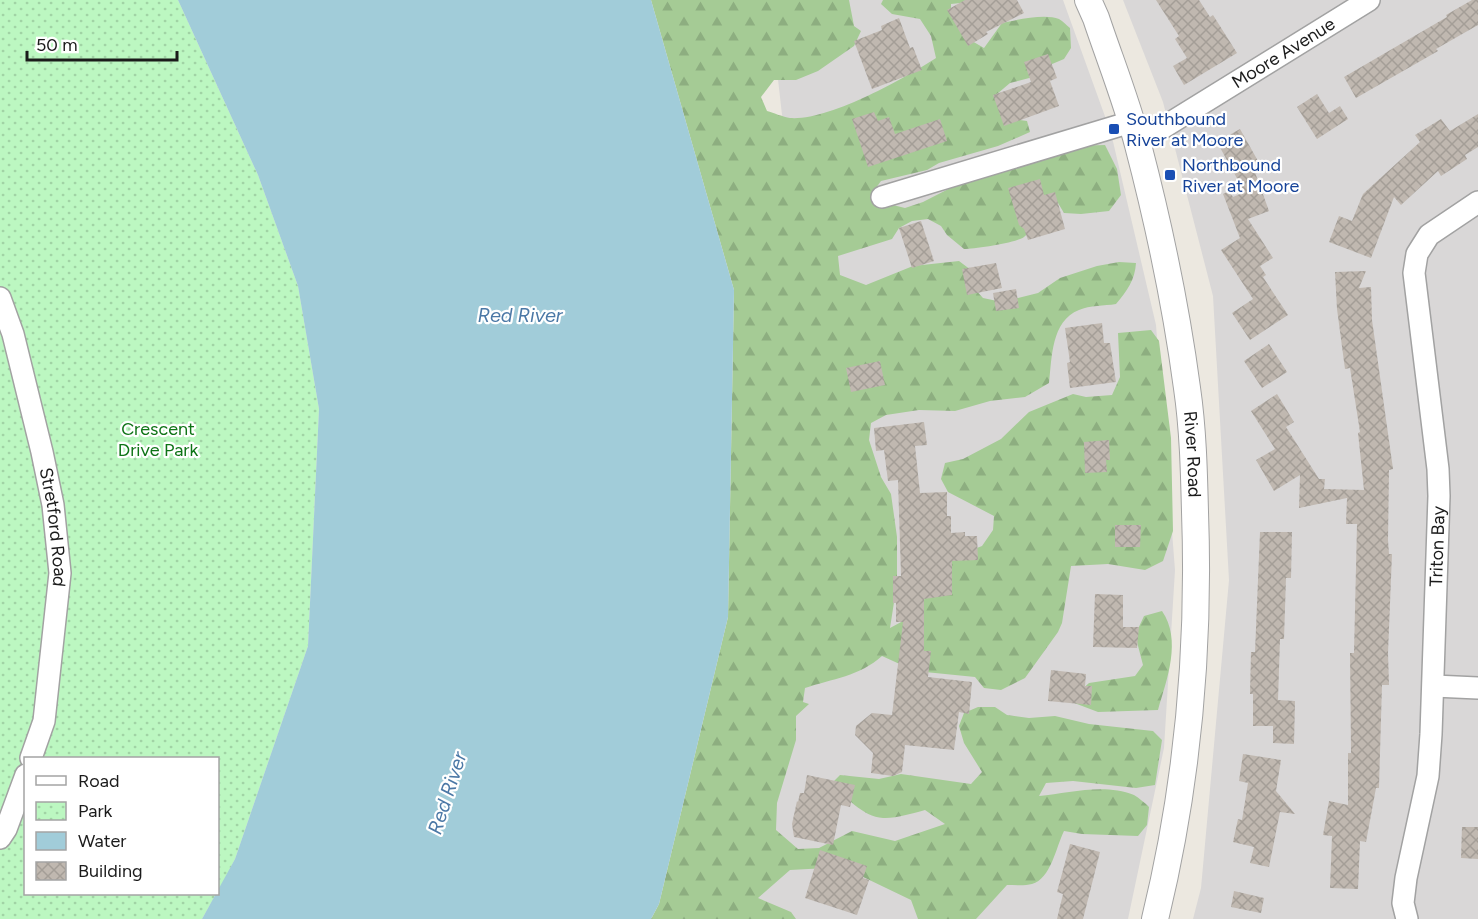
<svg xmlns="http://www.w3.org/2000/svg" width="1478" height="919" font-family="Figtree,sans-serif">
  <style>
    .residential { fill: #d9d7d7 }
    .forest { fill: url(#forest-firs) }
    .park { fill: url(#park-dots) }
    .water { fill: #a1ccd9 }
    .building { fill: url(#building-cross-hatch) }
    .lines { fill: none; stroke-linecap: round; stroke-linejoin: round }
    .minor-casing { stroke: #a2a2a2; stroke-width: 24 }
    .tertiary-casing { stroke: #a2a2a2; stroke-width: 28 }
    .minor { stroke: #fff; stroke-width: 21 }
    .tertiary { stroke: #fff; stroke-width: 26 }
    .transit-dot { fill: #1a4fb4; stroke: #fff; stroke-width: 2 }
    .labels { text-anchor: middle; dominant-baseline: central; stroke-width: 4.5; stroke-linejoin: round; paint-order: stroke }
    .street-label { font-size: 18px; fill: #1b1b1b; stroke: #fff }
    .transit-label { font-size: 18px; fill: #164399; stroke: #fff; text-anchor: start }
    .park-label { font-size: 18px; fill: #0e7416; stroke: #fff }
    .water-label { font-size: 20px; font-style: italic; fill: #4b78a6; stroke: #fff }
  </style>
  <defs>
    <pattern id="forest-firs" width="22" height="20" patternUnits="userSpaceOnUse" patternTransform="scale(1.5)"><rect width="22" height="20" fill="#a5cb95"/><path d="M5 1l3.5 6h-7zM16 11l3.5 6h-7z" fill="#8dae80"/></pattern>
    <pattern id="park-dots" width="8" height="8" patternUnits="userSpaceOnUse" patternTransform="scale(1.5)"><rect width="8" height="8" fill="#bcf7c1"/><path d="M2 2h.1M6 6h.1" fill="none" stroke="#a1d3a5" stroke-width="1.8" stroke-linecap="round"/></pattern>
    <pattern id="building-cross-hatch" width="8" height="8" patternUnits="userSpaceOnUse" patternTransform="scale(1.5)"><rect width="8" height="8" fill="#c0b8b0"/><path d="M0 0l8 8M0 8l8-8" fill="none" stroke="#a49e97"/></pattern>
  </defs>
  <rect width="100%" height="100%" fill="#ece8e0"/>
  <g class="residential">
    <path d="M769,0h294l48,133 45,192 19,245 -11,178 -36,171h-405l98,-460z"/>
    <path d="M1123,0h355v919h-285l8,-31 28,-308 -16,-284 -50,-194z"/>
  </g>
  <g class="forest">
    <path d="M651,0h198l5,26 7,5 -7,15 -36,25 -22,9h-22l-13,17 6,14c7,2 16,6 23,7 39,3 113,-39 146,-60l-5,-22 -11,-17 -28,-5 -11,-10 2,-4h106l-38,4v12l21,25 12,7 18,-25c14,-3 43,-10 57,-4 4,2 8,7 11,9l1,20 -7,11 -19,8 -12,10 -23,6 -13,11 16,25 14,2 3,11 -32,14 -59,17 -12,7 -46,11 -8,11 4,9 28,7 18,-6 39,-20 109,-36 34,-1 12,24 4,26 -12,16 -28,3 -17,-1 -12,-20c-7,14 -15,34 -28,44 -8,6 -49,12 -60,12l-17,-14 -6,-9 -13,-7 -16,2 -13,7 -7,11 -54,17 2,19 26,10 47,-19 46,-5 12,9 1,16 11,12 19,4 36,-9 22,-15 37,-12 22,-4 17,1c-1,17 -9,28 -20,41 -12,2 -26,1 -37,6 -28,11 -27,48 -30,73l-24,14 -35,4 -35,10 -36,-1 -33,5 -15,8 -2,17 12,37 10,17 6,43v46l-7,45 26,-14 30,-54 36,-14 11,-16 1,-14 -46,-24 -7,-13 4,-16 18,-4 38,-20 28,-27 44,-18 13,3 26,-2 8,-18 -2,-44 33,-3 8,11 12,97 2,93 -10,30 -18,9 -37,-6 -37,2 -9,57 -4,9 -33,46 -24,12 -17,-2 -9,-11 -60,-6 -33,-15c-22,20 -50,23 -77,32l-2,14 6,2 -13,12v24l-19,63 -1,27 22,19 21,-1 33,-17 43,10 50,-17 -20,-14c-11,3 -31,9 -42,8 -20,-1 -39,-22 -50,-36l7,-7 39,4 22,-5 70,10 11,-12 -18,-29 -5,-17 5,-13 14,-6h17l12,8 22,3 26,-2 34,8 64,7 9,9 -7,45 -19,3 -63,-7 -27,2 -7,13c30,-3 65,-13 95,-1 5,3 11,8 15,12l-2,18 -9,11 -56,-2 -18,-3c-8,16 -13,48 -32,53 -7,2 -17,1 -25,1l-31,34h-58l-7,-19 -52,-25 -32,-7 -37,2 -32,28 33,14 5,7h-145l8,-15 69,-287 6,-327z"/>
    <path d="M1162,611c20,29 5,68 -4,99l-60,2 -29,-11 20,-18 46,-7 8,-11 -6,-23h-5l12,-26z"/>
  </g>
  <path class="park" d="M0,0h178l80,175 40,111 21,123 -11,237 -73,213 -17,33v-134h-192v136h190l-14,25h-202z"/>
  <path class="water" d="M178,0h473l83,290 -6,327 -69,287 -8,15h-449l33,-60 73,-213 11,-237 -21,-123 -40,-111z"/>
  <g class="building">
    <path d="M965,0h52l7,13 -38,19 2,2 -20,12 -21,-36z"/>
    <path d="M1156,0h43l11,17 3,-2 24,38 -53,32 -11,-19 14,-8 -12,-19 4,-3z"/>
    <path d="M1472,0h6v25l-42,24 2,2 -82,47 -12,-21 103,-60 -1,-2z"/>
    <path d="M899,18l11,30 3,-1 9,23 -50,19 -18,-48 28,-11 -1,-4z"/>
    <path d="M1048,54l9,24 -7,3 9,25 -55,20 -11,-31 38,-13 -7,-20z"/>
    <path d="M1317,94l12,19 11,-7 8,13 -31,20 -20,-32z"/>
    <path d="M874,112l4,9 11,-4 6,17 45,-15 7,22 -79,26 -16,-48z"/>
    <path d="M1478,114v33l-13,8 2,4 -26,17 -3,-5 -37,34 -7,-8 -23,61 -42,-16 10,-26 13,5 11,-27 57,-52 -5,-7 26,-16 9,12z"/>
    <path d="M1240,129l18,32 -6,3 17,47 -21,8 25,39 -13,8 6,9 -3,2 25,38 -38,25 -18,-27 21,-14 -32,-49 19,-12 -17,-44 6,-3 4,6 7,-3 -4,-11 3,-1 -22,-40z"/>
    <path d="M1040,179l4,16 11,-3 10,37 -37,11 -4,-11 -5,-4 -11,-37z"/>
    <path d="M921,221l13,40 -22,7 -13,-40z"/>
    <path d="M996,263l6,25 -35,7 -5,-26z"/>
    <path d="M1366,271l-7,17 12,-1 1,33 21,149 -4,1 -1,70 1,14h3l-4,99 1,32h-7l-3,103h-3l-10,54 -6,-1 -2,48 -28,-1 2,-52 -9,-1 6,-34 19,4v-52h3l-1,-100h4l3,-129h-11l1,-26 -48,10 1,-33 -26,16 -18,-31 19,-11 -24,-38 26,-17 17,28 -8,5 33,52h6l-1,10 40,1 -6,-57 2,-1 -10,-64 -5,1 -8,-60 -2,-37z"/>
    <path d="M1016,289l3,19 -23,3 -3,-18z"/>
    <path d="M1102,323l2,20h6l6,39 -46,6 -3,-25 3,-1 -5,-34z"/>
    <path d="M1269,344l18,28 -25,16 -18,-27z"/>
    <path d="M880,361l5,24 -34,7 -5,-24z"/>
    <path d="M924,422l3,23 -12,1 5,47 27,-1v24h4v17l14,-1v4h12l1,24 -26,1v34l-28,4v52h7l-3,26 44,5 -3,32 -10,-2 -5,38 -49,-5 -3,27 -9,4 -22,-3 2,-20 -18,-18 1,-9 16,-13 20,2 11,-93h-7v-19h-3v-27h8l-3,-96 -10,1 -4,-31 -8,1 -2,-23z"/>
    <path d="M1109,440l1,20h-4l1,12 -22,1 -1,-31z"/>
    <path d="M1115,525h26l-1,22h-25z"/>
    <path d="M1260,532h32l-1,46h-5l-2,61h-4l-2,61 17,1 -1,43 -21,-1v-17h-20v-32h-3l1,-42h4z"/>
    <path d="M1095,594l28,1v32h16l-2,21 -44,-1z"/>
    <path d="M1051,670l35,4 -1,12h7l-1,19 -43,-4z"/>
    <path d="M1243,754l38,6 -5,31 19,23 -15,-2 -11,55 -19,-4 4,-16 -21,-5 5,-23 4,1 6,-37 -9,-2z"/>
    <path d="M807,775l48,10 -5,22 -9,-2 -8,40 -39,-8 -2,-13 5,-23 1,1 2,-9h4z"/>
    <path d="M1462,827h16v32l-17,-1z"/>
    <path d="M1070,844l30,8 -17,67h-26l6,-25 -6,-2z"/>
    <path d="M820,850l47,16 -4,12 6,2 -12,35 -52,-17z"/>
    <path d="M1234,891l30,7 -3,15 -30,-6z"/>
  </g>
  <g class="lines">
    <defs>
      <g id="minor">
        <path id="s1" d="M1138,143l231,-143"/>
        <path d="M882,197l249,-75"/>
        <path id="s2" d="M0,298l13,36 29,118 11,53 7,68 -16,148 -13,37"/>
        <path d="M1434,686l44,2"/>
        <path d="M0,838l6,-9 20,-54"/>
        <path id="s3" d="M1407,919l-4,-16 3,-25 22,-102 3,-42 8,-238 -1,-27 -24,-196 3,-19 12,-19 49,-33"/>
      </g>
      <g id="tertiary">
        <path id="s4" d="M1088,0l8,18c14,42 31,84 42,127 21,80 38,161 49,243 6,41 7,83 8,124 5,139 -7,272 -40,407"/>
      </g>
    </defs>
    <use href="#minor" class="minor-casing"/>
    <use href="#tertiary" class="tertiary-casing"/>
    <use href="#minor" class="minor"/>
    <use href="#tertiary" class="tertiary"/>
  </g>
  <g class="transit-dot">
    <rect x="1108" y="123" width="12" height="12" rx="3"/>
    <rect x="1164" y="169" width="12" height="12" rx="3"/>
  </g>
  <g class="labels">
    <g class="street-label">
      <text stroke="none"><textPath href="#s1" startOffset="171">Moore Avenue</textPath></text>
      <text stroke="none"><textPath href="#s4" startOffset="468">River Road</textPath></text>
      <text stroke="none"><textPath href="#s2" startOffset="236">Stretford Road</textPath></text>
      <text stroke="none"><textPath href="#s3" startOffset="376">Triton Bay</textPath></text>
    </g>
    <g class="transit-label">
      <text x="1126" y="119">Southbound<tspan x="1126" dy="21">River at Moore</tspan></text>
      <text x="1182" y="165">Northbound<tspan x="1182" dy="21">River at Moore</tspan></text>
    </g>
    <g class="park-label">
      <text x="158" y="429">Crescent<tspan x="158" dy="21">Drive Park</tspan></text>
    </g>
    <g class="water-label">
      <text x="520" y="315">Red River</text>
      <text transform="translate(447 793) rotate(-72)">Red River</text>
    </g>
  </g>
  <rect x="24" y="757" width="195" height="138" fill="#ffffff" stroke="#a4a4a4" stroke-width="1.5"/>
  <rect x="36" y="776" width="30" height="9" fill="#ffffff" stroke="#a4a4a4" stroke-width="1.5"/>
  <text x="78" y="787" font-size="18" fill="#1b1b1b">Road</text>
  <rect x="36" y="802" width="30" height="18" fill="url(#park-dots)" stroke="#a4a4a4" stroke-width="1.5"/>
  <text x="78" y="817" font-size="18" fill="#1b1b1b">Park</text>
  <rect x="36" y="832" width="30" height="18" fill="#a1ccd9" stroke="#a4a4a4" stroke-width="1.5"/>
  <text x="78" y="847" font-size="18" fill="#1b1b1b">Water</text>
  <rect x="36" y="862" width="30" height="18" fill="url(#building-cross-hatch)" stroke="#a4a4a4" stroke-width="1.5"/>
  <text x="78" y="877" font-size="18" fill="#1b1b1b">Building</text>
  <path d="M27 51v9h150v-9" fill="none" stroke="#1b1b1b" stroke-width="3"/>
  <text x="36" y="51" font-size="18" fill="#1b1b1b" stroke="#ffffff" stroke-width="4.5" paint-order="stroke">50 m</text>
</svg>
